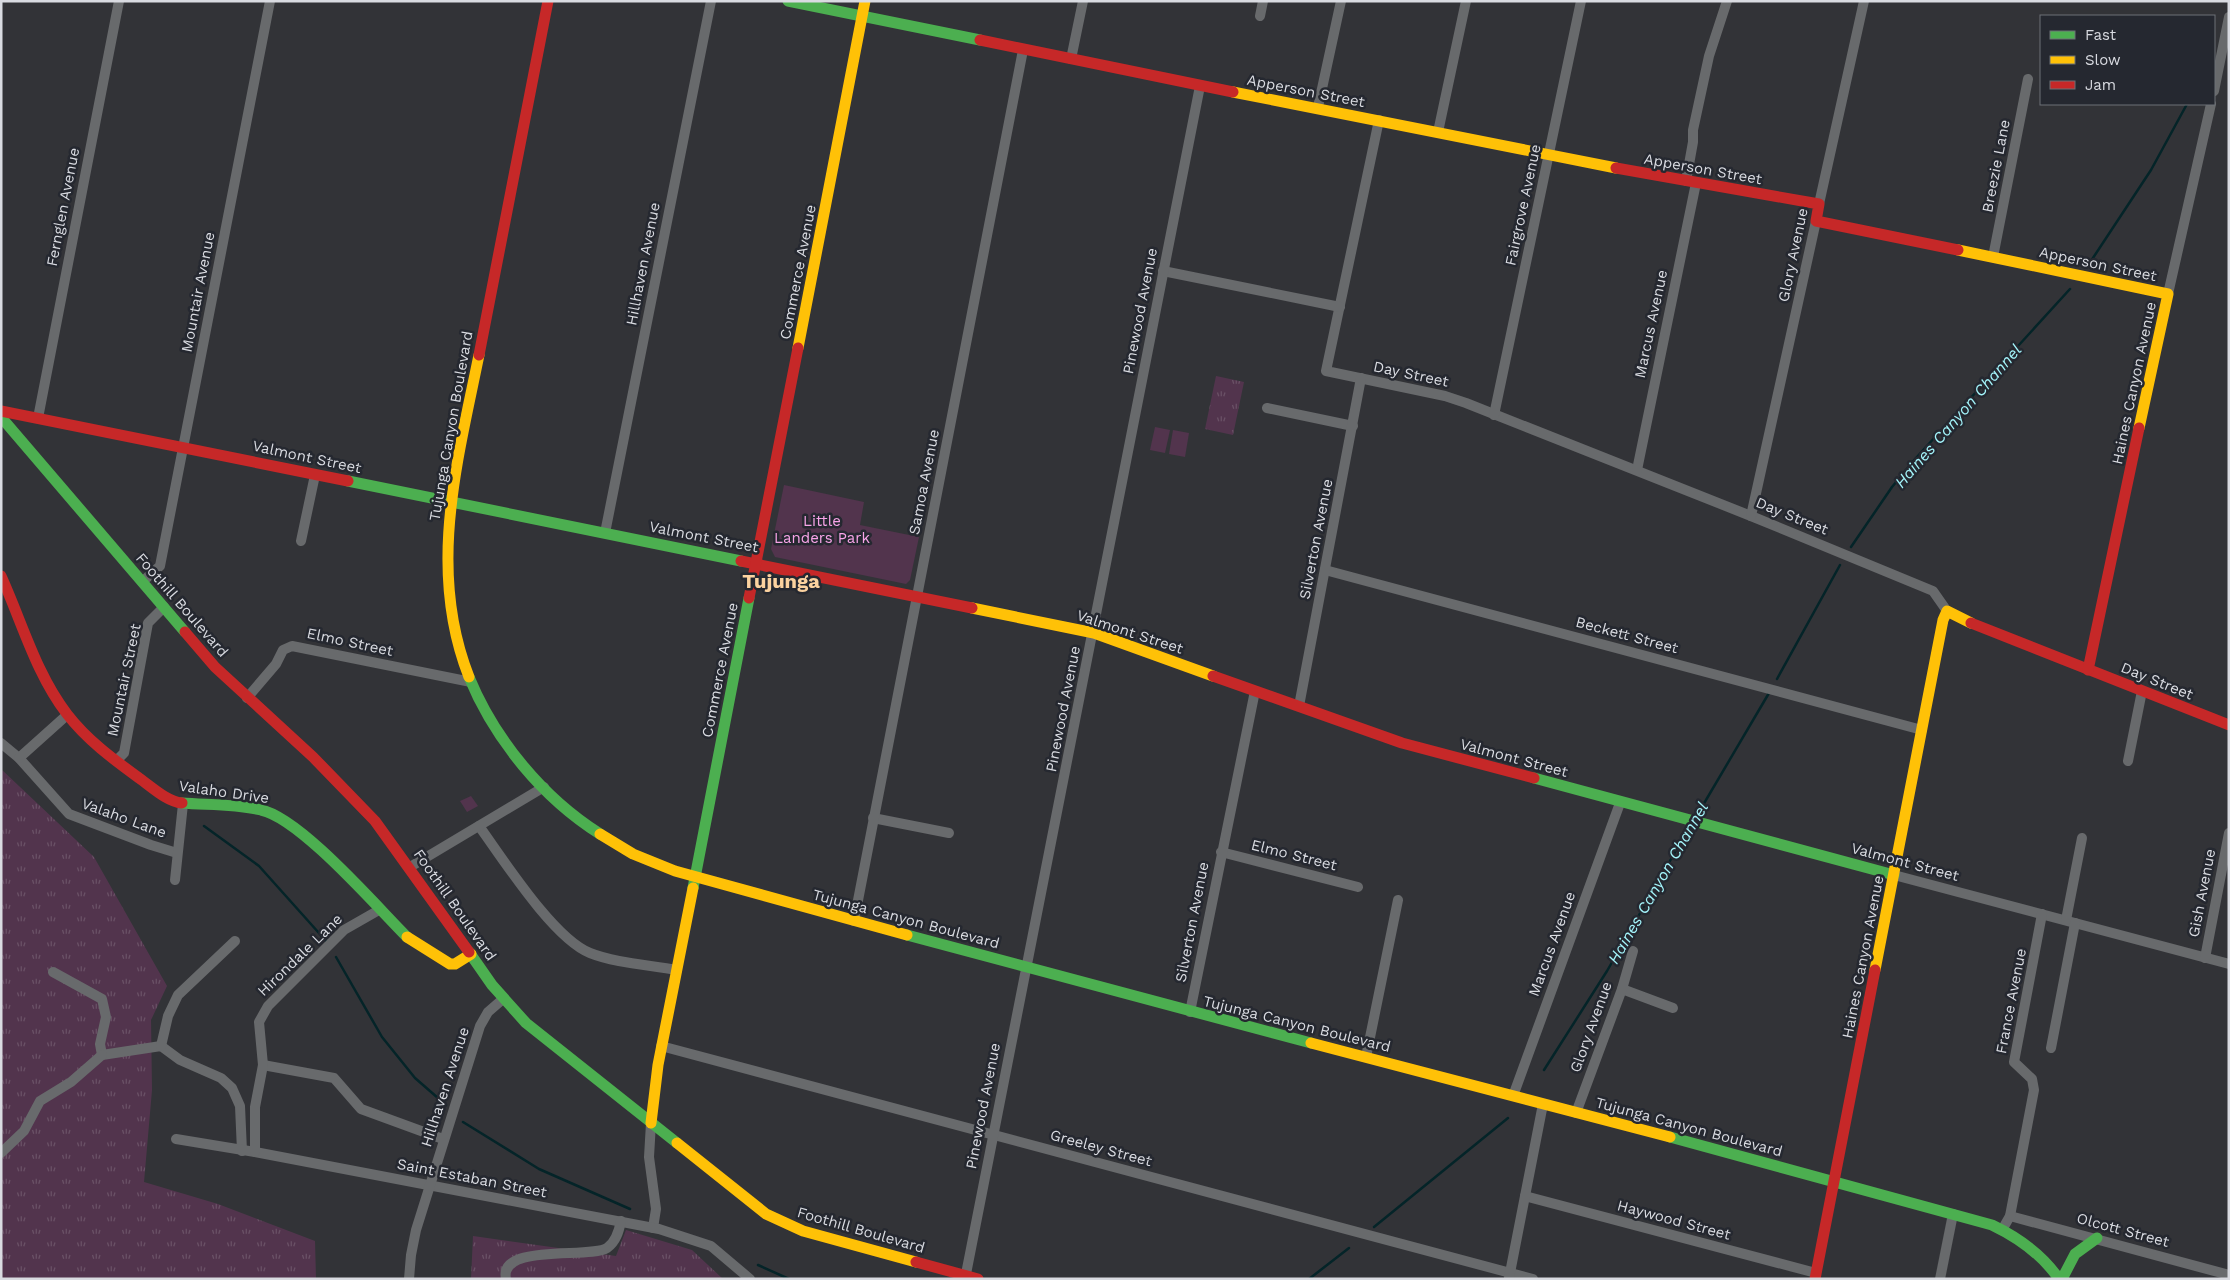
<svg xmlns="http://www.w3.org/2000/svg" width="2230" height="1280" font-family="'Work Sans',sans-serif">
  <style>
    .grass { fill: url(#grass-tufts) }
    .park { fill: #52344d }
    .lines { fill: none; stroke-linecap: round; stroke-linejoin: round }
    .stream { stroke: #042428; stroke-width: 2.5 }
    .street { stroke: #686a6c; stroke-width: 10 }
    .fast { stroke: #4caf50; stroke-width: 11 }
    .slow { stroke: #ffc107; stroke-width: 11 }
    .jam { stroke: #c62828; stroke-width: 11 }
    .labels { text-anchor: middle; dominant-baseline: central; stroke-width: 5; stroke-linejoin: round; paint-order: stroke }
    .street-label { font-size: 15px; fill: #d9dbe1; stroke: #252830 }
    .park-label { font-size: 15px; fill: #f8a4e8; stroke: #252830 }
    .water-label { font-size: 16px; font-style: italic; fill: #a4f5fb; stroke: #252830 }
    .district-label { font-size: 20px; font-weight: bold; fill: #fbd29f; stroke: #252830 }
  </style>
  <defs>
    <pattern id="grass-tufts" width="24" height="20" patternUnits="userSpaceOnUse" patternTransform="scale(1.25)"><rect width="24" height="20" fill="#52344d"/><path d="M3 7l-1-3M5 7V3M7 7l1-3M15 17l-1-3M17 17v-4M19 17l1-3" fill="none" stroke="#6a5166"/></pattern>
  </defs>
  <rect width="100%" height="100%" fill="#323337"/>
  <g class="grass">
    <path d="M1216,376l28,6 -11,53 -28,-6z"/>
    <path d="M1,769l93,88 73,129 -16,34 1,70 -8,92 74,22 97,37 1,38h-315z"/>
    <path d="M626,1230l66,20 31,29h-252l2,-43 143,20z"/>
  </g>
  <g class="park">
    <path d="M1155,427l15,3 -5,23 -15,-3z"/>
    <path d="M1173,430l16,3 -4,24 -16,-3z"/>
    <path d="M784,485l80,17 -4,23 59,12 -9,43 -4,4 -131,-27 -4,-8z"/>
    <path d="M471,796l7,10 -11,6 -7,-11z"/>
  </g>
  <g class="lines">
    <g class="stream">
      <path d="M2089,264l62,-94 36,-66"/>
      <path d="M1851,547l41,-60 24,-29 154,-169"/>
      <path d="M1777,679l63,-114"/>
      <path d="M1696,817l73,-124"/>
      <path d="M204,826l55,40 68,76"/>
      <path d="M336,957l46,80 33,41 31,27"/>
      <path d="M1544,1070l63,-99 83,-145"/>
      <path d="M463,1122l76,47 91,40"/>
      <path d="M1374,1227l134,-109"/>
      <path d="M758,1265l31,14"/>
      <path d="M1309,1279l40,-31"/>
    </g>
    <g class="street">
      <path d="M1260,16l3,-15"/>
      <path d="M1071,59l12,-58"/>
      <path d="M2214,91l15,-74"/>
      <path d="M1318,107l23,-106"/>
      <path d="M1379,120l-53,251 119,25 21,7 285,113 182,75 14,20"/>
      <path d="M1438,132l28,-131"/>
      <path d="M1686,181l7,-39v-12l16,-74 18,-55"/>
      <path d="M1819,204l45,-203"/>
      <path d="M1993,257l35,-178"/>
      <path d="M1163,271l177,36"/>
      <path d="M2168,294l43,-190"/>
      <path d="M1267,408l86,18"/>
      <path d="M1494,415l87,-414"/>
      <path d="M38,418l81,-417"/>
      <path d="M1637,470l59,-287"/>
      <path d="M1751,516l65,-295"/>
      <path d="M605,533l106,-532"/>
      <path d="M301,541l14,-66"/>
      <path d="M1325,570l597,160"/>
      <path d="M142,582l18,-16 110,-565"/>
      <path d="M247,698l29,-34 7,-14 9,-4 179,36"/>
      <path d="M1299,706l62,-328"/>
      <path d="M1,743l18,15 50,56 82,31 26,8"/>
      <path d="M19,758l48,-43"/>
      <path d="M117,760l7,-7 24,-130 16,-16"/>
      <path d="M2128,761l14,-70"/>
      <path d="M873,818l76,15"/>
      <path d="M479,826c24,33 74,112 111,127 25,10 60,12 87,17"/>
      <path d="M1221,852l137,35"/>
      <path d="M410,867l134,-80"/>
      <path d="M1894,875l335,89"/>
      <path d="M175,880l8,-76"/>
      <path d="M2066,920l16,-82"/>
      <path d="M854,921l169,-871"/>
      <path d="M2205,958l24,-125"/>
      <path d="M53,972l49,27 4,18 -6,27 2,11 59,-9 19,14 41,18 11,10 8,18 2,45"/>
      <path d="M1622,989l51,19"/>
      <path d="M1190,1012l65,-321"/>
      <path d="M161,1046l7,-30 10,-21 57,-54"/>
      <path d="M661,1046l872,233"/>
      <path d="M2051,1048l24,-125"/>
      <path d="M1366,1057l32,-157"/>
      <path d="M263,1065l71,13 27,31 82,30"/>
      <path d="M1513,1096l107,-293"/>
      <path d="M1576,1113l46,-124 11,-38"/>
      <path d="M651,1123l-2,34 7,52 -3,19"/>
      <path d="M176,1139l79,13 404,77 52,17 39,33"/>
      <path d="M255,1152v-45l8,-42 -4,-43 9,-16 76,-76 35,-20"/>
      <path d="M1,1153l23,-22 16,-30 31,-19 31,-27"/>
      <path d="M1525,1196l291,77"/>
      <path d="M2010,1216l219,59"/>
      <path d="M2002,1230l8,-14 24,-126 -2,-11 -18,-17 28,-148"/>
      <path d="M1509,1278l34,-174"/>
      <path d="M409,1279l2,-24 5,-25 64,-204 8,-14 15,-13"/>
      <path d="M506,1279c-8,-36 84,-20 101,-31 9,-6 12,-17 14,-27"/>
      <path d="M965,1279l235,-1193"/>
      <path d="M1940,1279l13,-65"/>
    </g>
    <g class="fast">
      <path d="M788,1l192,39"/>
      <path d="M1,417l184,215"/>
      <path d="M348,481l393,80"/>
      <path d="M469,677c26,63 74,121 131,157"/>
      <path d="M1534,778l360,97"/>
      <path d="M182,803c26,2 54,1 79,7 39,8 115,96 146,127"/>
      <path d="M693,888l56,-290"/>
      <path d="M907,935l404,108"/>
      <path d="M469,952l23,33 34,38 151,120"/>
      <path d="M1670,1137l322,88c27,13 50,29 67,54"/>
      <path d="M2062,1279l13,-25 22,-16"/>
    </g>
    <g class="slow">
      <path d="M1233,92l383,76"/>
      <path d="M1958,250l210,44 -29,134"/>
      <path d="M798,348l67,-347"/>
      <path d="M972,608l122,25 119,43"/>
      <path d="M469,677c-42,-106 -12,-214 10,-322"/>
      <path d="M600,834l33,20 42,17 232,64"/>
      <path d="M407,937l43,27h5l16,-10"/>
      <path d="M1875,970l68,-350 4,-9 24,12"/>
      <path d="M1311,1043l359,94"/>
      <path d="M651,1123l7,-58 35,-177"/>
      <path d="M677,1143l89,71 37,17 113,31"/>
    </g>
    <g class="jam">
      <path d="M980,40l253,52"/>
      <path d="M1616,168l203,36 -3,17 142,29"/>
      <path d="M479,355l69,-354"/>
      <path d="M1,411l347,70"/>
      <path d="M741,561l231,47"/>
      <path d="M1,576c21,46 35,98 66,138 20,26 46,45 72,64 13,9 27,23 43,25"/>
      <path d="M749,598l49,-250"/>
      <path d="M1971,623l258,102"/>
      <path d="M185,632l30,35 98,90 62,64 94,131"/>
      <path d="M2088,670l51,-242"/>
      <path d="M1213,676l189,67 132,35"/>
      <path d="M916,1262l62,17"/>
      <path d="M1815,1279l60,-309"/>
    </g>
  </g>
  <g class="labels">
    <g class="street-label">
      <text transform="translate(1306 91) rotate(11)">Apperson Street</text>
      <text transform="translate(1996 166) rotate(-79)">Breezie Lane</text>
      <text transform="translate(1703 169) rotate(10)">Apperson Street</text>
      <text transform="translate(1523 205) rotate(-78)">Fairgrove Avenue</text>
      <text transform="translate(63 207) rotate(-79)">Fernglen Avenue</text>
      <text transform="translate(1793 255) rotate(-78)">Glory Avenue</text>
      <text transform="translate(643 264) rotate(-79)">Hillhaven Avenue</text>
      <text transform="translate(2098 264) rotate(12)">Apperson Street</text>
      <text transform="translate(798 272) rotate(-79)">Commerce Avenue</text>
      <text transform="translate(198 292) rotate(-79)">Mountair Avenue</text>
      <text transform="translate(1140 311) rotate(-79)">Pinewood Avenue</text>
      <text transform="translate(1651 324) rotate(-78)">Marcus Avenue</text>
      <text transform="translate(1411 374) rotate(12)">Day Street</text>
      <text transform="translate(2134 383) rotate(-78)">Haines Canyon Avenue</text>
      <text transform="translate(451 426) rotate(-80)">Tujunga Canyon Boulevard</text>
      <text transform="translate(307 457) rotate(12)">Valmont Street</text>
      <text transform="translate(924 482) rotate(-79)">Samoa Avenue</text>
      <text transform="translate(1792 516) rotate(22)">Day Street</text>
      <text transform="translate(704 537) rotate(11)">Valmont Street</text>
      <text transform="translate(1316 539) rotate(-79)">Silverton Avenue</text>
      <text transform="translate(182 605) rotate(49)">Foothill Boulevard</text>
      <text transform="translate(1130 632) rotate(18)">Valmont Street</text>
      <text transform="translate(1627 635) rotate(15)">Beckett Street</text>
      <text transform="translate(350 642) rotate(12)">Elmo Street</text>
      <text transform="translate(720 670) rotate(-79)">Commerce Avenue</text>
      <text transform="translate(124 680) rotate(-78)">Mountair Street</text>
      <text transform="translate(2157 681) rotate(22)">Day Street</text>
      <text transform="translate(1063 709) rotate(-79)">Pinewood Avenue</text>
      <text transform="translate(1514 758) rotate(15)">Valmont Street</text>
      <text transform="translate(224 792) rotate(8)">Valaho Drive</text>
      <text transform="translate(124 818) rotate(20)">Valaho Lane</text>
      <text transform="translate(1294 855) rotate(14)">Elmo Street</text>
      <text transform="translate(1905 862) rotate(15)">Valmont Street</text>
      <text transform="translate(2202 893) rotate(-79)">Gish Avenue</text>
      <text transform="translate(455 905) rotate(55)">Foothill Boulevard</text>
      <text transform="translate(906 919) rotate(15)">Tujunga Canyon Boulevard</text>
      <text transform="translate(1192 922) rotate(-79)">Silverton Avenue</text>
      <text transform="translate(1552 944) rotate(-70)">Marcus Avenue</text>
      <text transform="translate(300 955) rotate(-44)">Hirondale Lane</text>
      <text transform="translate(1863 957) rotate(-79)">Haines Canyon Avenue</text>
      <text transform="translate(2011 1001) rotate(-79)">France Avenue</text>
      <text transform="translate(1297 1024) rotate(14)">Tujunga Canyon Boulevard</text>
      <text transform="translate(1591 1027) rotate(-70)">Glory Avenue</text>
      <text transform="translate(445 1087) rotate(-72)">Hillhaven Avenue</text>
      <text transform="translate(983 1106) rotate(-79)">Pinewood Avenue</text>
      <text transform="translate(1689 1127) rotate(15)">Tujunga Canyon Boulevard</text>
      <text transform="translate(1101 1148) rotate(15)">Greeley Street</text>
      <text transform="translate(472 1178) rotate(11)">Saint Estaban Street</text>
      <text transform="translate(1674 1220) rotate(15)">Haywood Street</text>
      <text transform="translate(861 1230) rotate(16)">Foothill Boulevard</text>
      <text transform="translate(2123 1230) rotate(15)">Olcott Street</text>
    </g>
    <g class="park-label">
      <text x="822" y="521">Little<tspan x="822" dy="17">Landers Park</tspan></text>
    </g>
    <g class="water-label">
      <text transform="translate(1958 416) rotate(-49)">Haines Canyon Channel</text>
      <text transform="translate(1658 883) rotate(-60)">Haines Canyon Channel</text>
    </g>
    <g class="district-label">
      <text x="781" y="581">Tujunga</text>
    </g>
  </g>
  <rect width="2230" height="1280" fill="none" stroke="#d9dbe1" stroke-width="5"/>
  <rect x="2040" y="15" width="175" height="90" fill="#252830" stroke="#6d7077"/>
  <rect x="2050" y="31" width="25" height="8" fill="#4caf50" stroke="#6d7077"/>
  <text x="2085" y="40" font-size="15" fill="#d9dbe1">Fast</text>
  <rect x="2050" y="56" width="25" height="8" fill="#ffc107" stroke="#6d7077"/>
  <text x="2085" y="65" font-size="15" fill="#d9dbe1">Slow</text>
  <rect x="2050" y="81" width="25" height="8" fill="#c62828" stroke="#6d7077"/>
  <text x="2085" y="90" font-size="15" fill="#d9dbe1">Jam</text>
</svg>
